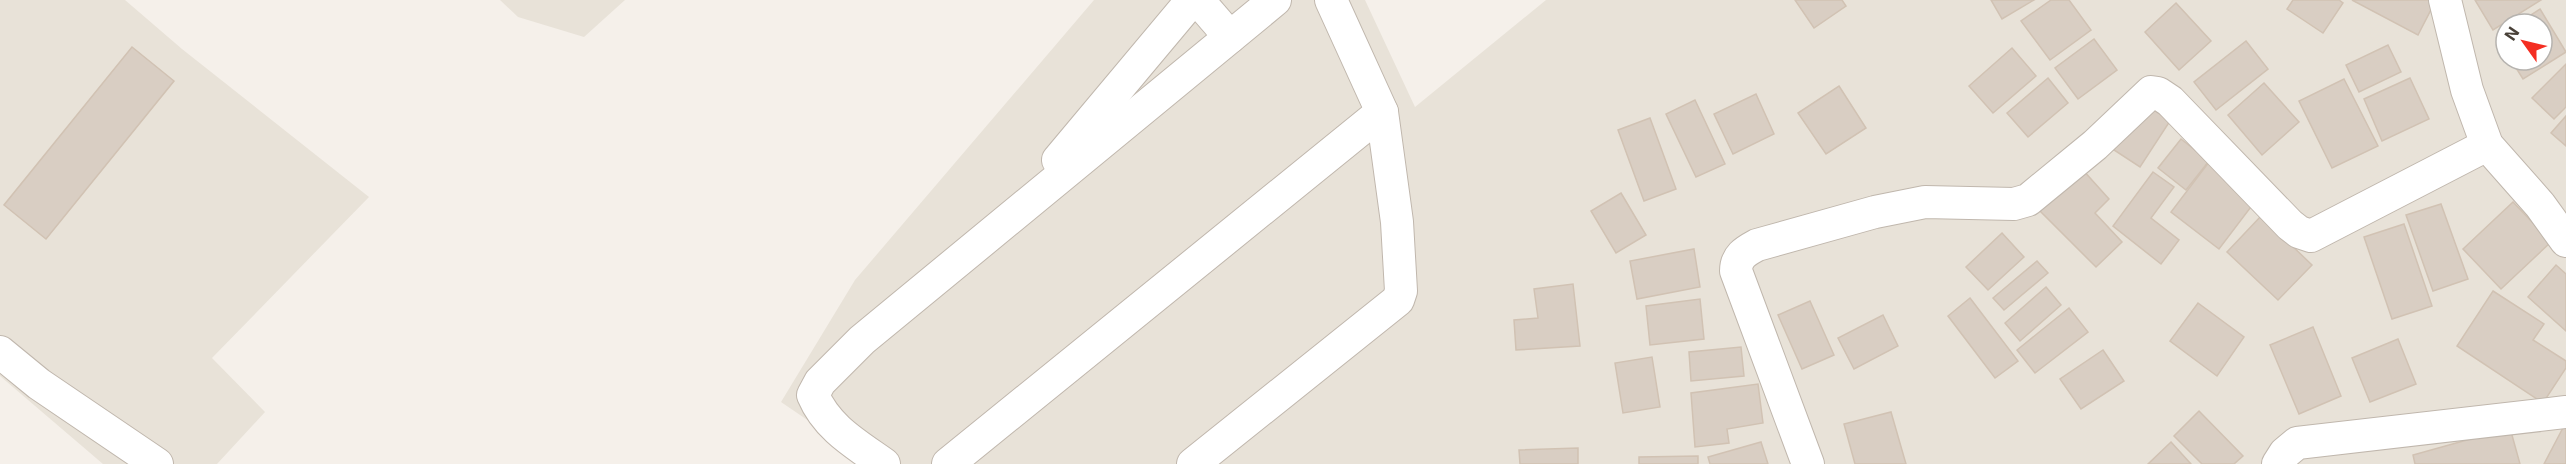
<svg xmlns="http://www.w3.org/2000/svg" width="2566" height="464" font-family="Inter,sans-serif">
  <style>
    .residential { fill: #e8e2d8; fill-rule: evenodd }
    .building { fill: #d9cec3; stroke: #d1c2b3; stroke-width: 1.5 }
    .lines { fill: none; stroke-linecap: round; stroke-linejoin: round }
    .street-casing { stroke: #c0b7ad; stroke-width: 34 }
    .street { stroke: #fff; stroke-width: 32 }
  </style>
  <rect width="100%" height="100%" fill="#f5f0ea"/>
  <g class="residential">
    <path d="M0,0h125l57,49 187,148 -157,161 53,54 -48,52h-114l-103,-88z"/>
    <path d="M500,0h125l-41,37 -66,-20z"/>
    <path d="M1094,0h271l50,107 131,-107h1020v464h-1694l-91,-62 74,-122zM2506,24h36v36h-36z"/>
  </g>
  <g class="building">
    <path d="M1795,0h47l4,6 -32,22z"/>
    <path d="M1991,0h43l-32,19z"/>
    <path d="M2051,0h18l22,30 -41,30 -29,-39z"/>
    <path d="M2293,0h46l4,3 -20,30 -36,-24z"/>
    <path d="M2352,0h84l-18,35z"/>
    <path d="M2475,0h66l-48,30z"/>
    <path d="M2176,3l35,38 -32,29 -34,-38z"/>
    <path d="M2540,9l26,43 -43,27 -12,-19h31v-36h-25z"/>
    <path d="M2506,31v21l-9,-15z"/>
    <path d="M2094,39l23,31 -39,29 -23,-31z"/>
    <path d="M2246,41l22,28 -52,41 -22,-28z"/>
    <path d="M2388,45l13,27 -42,20 -13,-27z"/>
    <path d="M132,47l42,34 -128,158 -42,-34z"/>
    <path d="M2012,48l24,28 -43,37 -24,-27z"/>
    <path d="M2566,64v43l-12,12 -22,-21z"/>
    <path d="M2048,78l20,25 -40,34 -21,-24z"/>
    <path d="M2410,78l19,41 -47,22 -18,-42z"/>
    <path d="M2344,79l34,67 -46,22 -33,-67z"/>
    <path d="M2264,83l35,39 -37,33 -34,-40z"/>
    <path d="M1839,86l27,42 -40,26 -28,-41z"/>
    <path d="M1756,94l18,40 -41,20 -19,-40z"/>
    <path d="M1695,100l30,64 -29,13 -30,-63z"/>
    <path d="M2142,102l28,19 -30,46 -29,-19z"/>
    <path d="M2566,116v30l-15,-13z"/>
    <path d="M1650,118l26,71 -32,12 -26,-71z"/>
    <path d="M2181,139l28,22 -23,29 -28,-22z"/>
    <path d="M2209,162l48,37 -38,50 -48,-37z"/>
    <path d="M2082,169l27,30 -14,14 27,29 -26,25 -58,-58z"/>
    <path d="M2153,172l21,15 -23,31 28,22 -18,24 -48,-38z"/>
    <path d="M1621,193l25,42 -30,18 -25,-42z"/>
    <path d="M2513,202l38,40 -50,47 -38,-40z"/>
    <path d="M2441,204l27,75 -35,12 -27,-76z"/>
    <path d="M2261,216l51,49 -34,35 -51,-48z"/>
    <path d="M2404,224l28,82 -40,13 -28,-82z"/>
    <path d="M2002,233l22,24 -36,33 -22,-23z"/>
    <path d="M1694,249l6,38 -63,12 -7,-38z"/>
    <path d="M2037,261l11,12 -44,37 -11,-12z"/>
    <path d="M2556,265l10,9v57l-38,-34z"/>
    <path d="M1573,284l7,62 -64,4 -2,-30 24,-2 -4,-29z"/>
    <path d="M2046,287l15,18 -41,36 -15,-18z"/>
    <path d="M2493,291l51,33 -11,16 33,21v7l-23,35 -86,-57z"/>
    <path d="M1970,298l48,63 -23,17 -47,-62z"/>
    <path d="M1700,299l4,40 -54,6 -4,-39z"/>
    <path d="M1810,301l24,54 -32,14 -24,-54z"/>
    <path d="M2198,303l46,34 -27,39 -47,-35z"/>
    <path d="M2069,308l19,24 -53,41 -18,-23z"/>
    <path d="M1883,315l15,31 -44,23 -16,-31z"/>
    <path d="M2313,327l28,69 -42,18 -29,-69z"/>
    <path d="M2398,339l18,45 -46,18 -18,-44z"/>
    <path d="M1741,347l3,29 -53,5 -2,-29z"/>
    <path d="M2103,350l21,31 -43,28 -21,-30z"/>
    <path d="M1652,357l8,50 -37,6 -8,-50z"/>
    <path d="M1758,384l5,39 -36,6 2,14 -34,4 -4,-54z"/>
    <path d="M2199,411l44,45 -9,8h-32l-28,-28z"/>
    <path d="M1891,412l15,52h-51l-11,-40z"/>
    <path d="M2566,422v42h-22z"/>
    <path d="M2510,428l10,36h-105l-2,-9z"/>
    <path d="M1761,442l7,22h-58l-2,-7z"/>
    <path d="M2171,442l20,22h-43z"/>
    <path d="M1578,448v16h-58l-1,-14z"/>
    <path d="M1698,456v8h-59v-7z"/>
  </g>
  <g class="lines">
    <defs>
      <g id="street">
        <path d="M1198,0l32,37"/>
        <path d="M2445,0l22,90 20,55 53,60 26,36"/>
        <path d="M1058,160l134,-160"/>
        <path d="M0,352l39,32 118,80"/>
        <path d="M884,464c-28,-20 -57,-36 -71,-69l7,-13 42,-42 413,-340"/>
        <path d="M948,464l434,-352"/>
        <path d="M1193,464l205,-164 3,-9 -4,-69 -15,-110 -51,-112"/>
        <path d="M1808,464l-72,-193c0,-15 10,-20 21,-26l118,-33 50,-10 89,2 14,-4 67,-55 56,-53 7,1 12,8 120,124 9,7 12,4 176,-91"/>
        <path d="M2278,464l7,-11 12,-10 269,-31"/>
      </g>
    </defs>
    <use href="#street" class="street-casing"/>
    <use href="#street" class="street"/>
  </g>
  <g transform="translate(2524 42) rotate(304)"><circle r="28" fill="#ffffff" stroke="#b6b3af" stroke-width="1.5"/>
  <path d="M0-4.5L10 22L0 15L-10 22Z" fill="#f42e22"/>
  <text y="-9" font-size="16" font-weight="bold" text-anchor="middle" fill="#494138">N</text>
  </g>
</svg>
